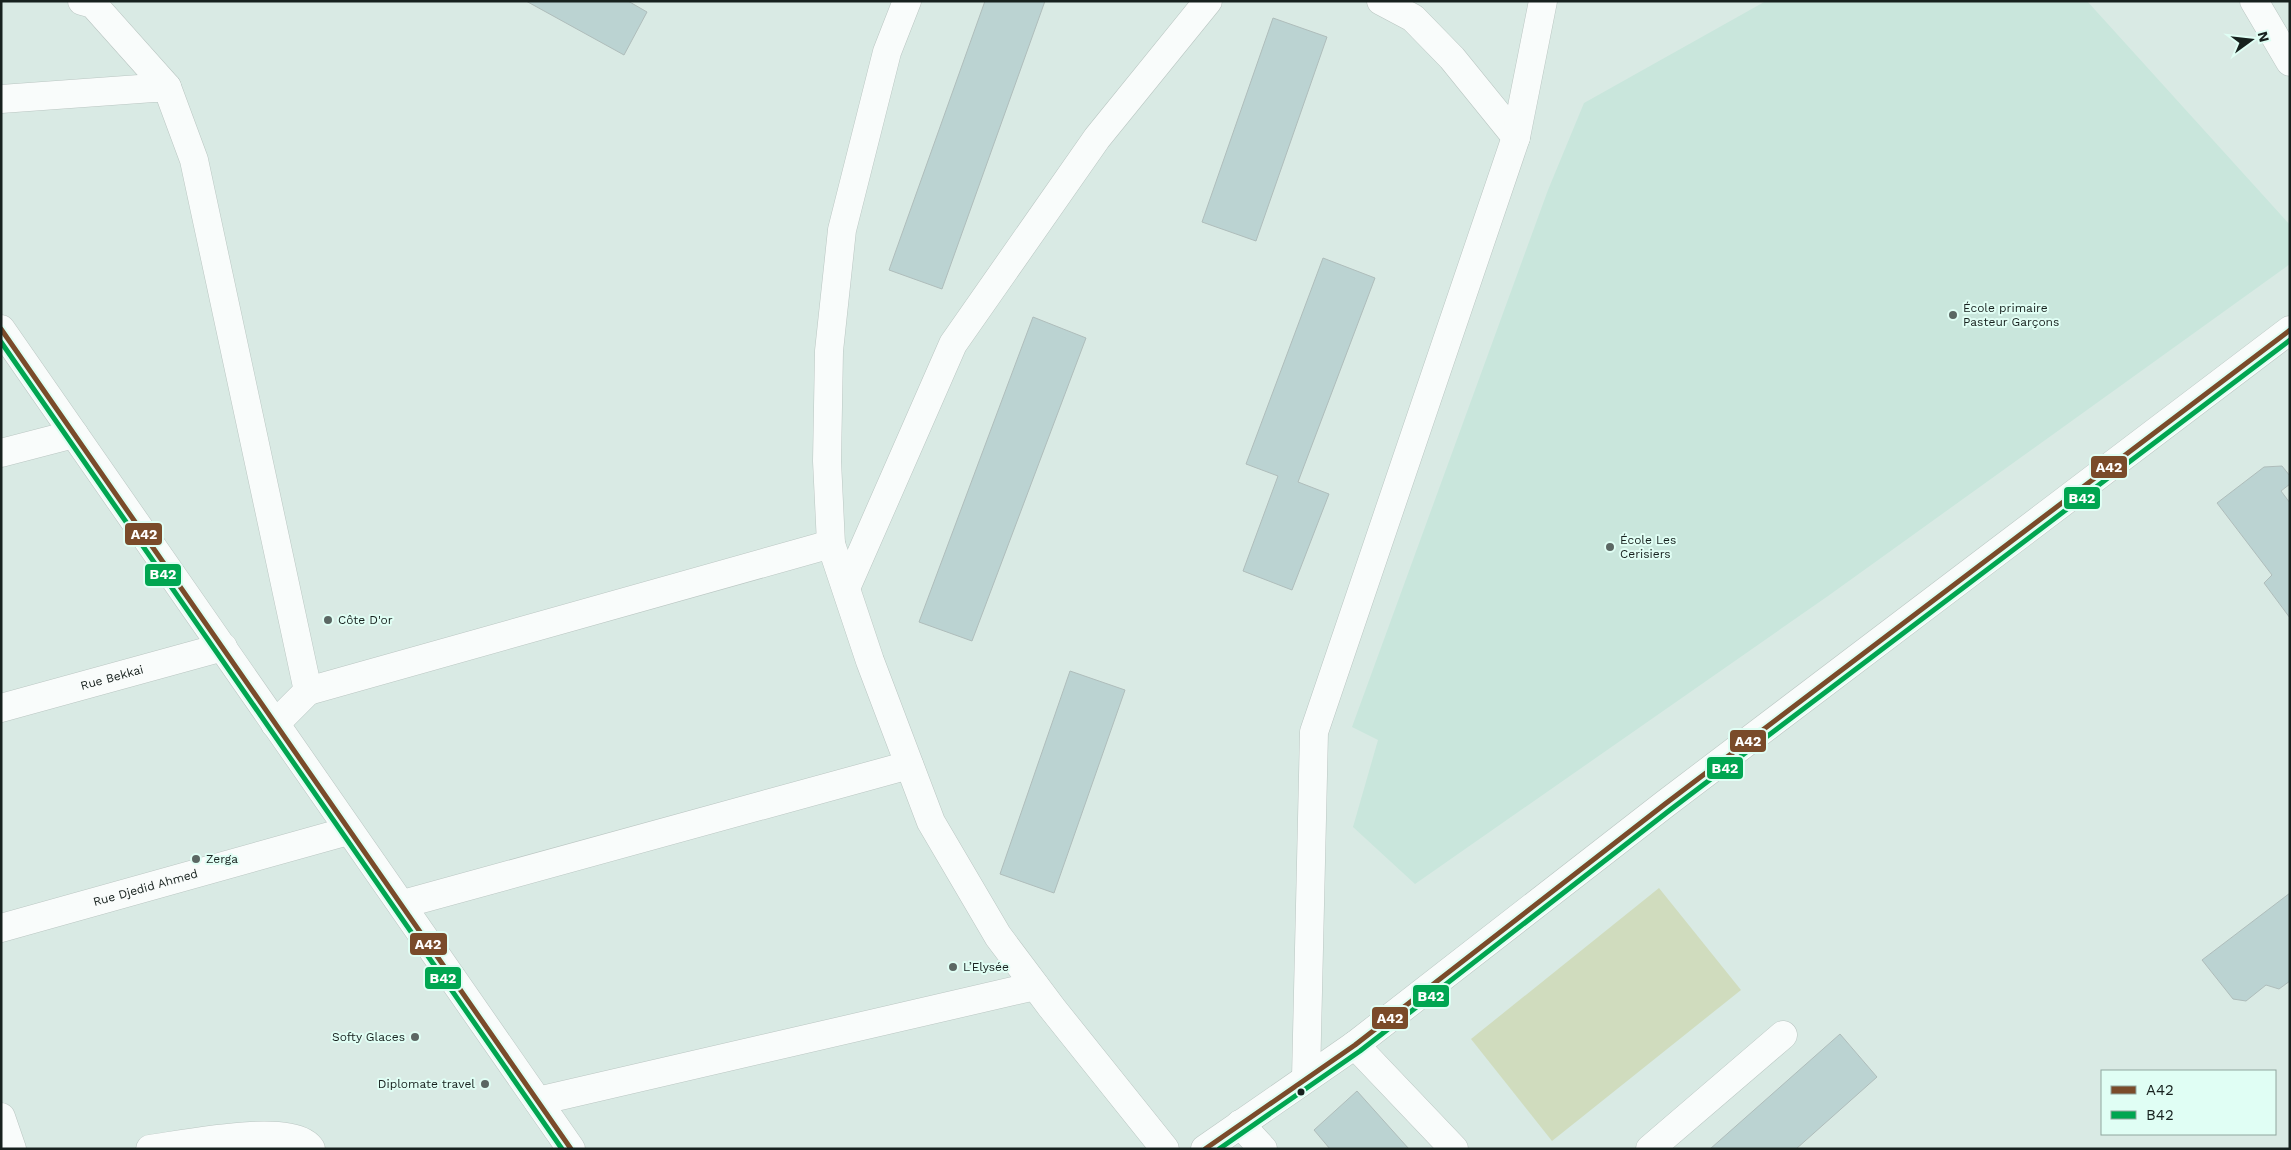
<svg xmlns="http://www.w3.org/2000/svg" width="2291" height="1150" font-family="'Work Sans',sans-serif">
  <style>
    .built { fill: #c9e6dc }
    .green { fill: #d0dcbe }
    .building { fill: #bbd3d2; stroke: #afbdbb }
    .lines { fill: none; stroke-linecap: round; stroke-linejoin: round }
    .minor-casing { stroke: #bac6c2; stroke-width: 29 }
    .minor { stroke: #f9fcfb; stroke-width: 28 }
    .bus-1-casing { stroke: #e0fef4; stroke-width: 9 }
    .bus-2-casing { stroke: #e0fef4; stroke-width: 9 }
    .bus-1 { stroke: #7a4b2a; stroke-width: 5 }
    .bus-2 { stroke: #00a651; stroke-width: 5 }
    .poi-dot { fill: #5b6763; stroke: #e0fef4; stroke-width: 2 }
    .bus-dot { fill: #17211e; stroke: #e0fef4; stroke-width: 2 }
    .labels { text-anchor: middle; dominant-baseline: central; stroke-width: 4; stroke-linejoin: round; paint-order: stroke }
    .poi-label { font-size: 12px; fill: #17211e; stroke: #e0fef4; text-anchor: start }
    .street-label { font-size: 12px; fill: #17211e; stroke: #e0fef4 }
    .line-badge { stroke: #e0fef4; stroke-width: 2 }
    .badge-label { font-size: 14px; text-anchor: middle; font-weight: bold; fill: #fff }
  </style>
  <rect width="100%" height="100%" fill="#d9eae4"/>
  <path class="built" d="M1766,1h321l203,224v39l-462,332 -413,288 -62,-57 25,-87 -26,-13 196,-537 36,-87z"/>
  <path class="green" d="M1659,888l82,102 -189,151 -81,-102z"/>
  <g class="building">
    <path d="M526,1h102l19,11 -23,43z"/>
    <path d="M985,1h60l-103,288 -53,-19z"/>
    <path d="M1273,18l54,19 -71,204 -54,-19z"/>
    <path d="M1323,258l52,20 -77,204 31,12 -37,96 -49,-19 35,-95 -32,-12z"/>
    <path d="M1033,317l53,21 -114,303 -53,-19z"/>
    <path d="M2282,466l8,10v8l-9,7 9,12v115l-26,-35 8,-8 -55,-72 47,-36z"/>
    <path d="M1070,671l55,19 -71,203 -54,-19z"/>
    <path d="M2290,893v88l-11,8 -13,-4 -20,16 -13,-2 -31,-39z"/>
    <path d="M1840,1034l37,43 -81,72h-86z"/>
    <path d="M1357,1091l52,58h-79l-16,-19z"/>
  </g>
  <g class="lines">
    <defs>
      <g id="minor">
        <path d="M82,1l11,3 74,83"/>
        <path d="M907,1l-20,51 -45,178 -13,121 -2,110 4,83 39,117 61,161 67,114 54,72 113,141"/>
        <path d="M1381,1l32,17 39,40 64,79"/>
        <path d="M2254,1l36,61"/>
        <path d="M1,99l166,-12 27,73 114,531 -33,33"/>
        <path d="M1,329l570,820"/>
        <path d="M1,453l73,-19"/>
        <path d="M847,586l106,-242 144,-206 111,-137"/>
        <path d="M308,691l523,-147"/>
        <path id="s1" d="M1,708l222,-61"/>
        <path d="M403,904l506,-139"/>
        <path id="s2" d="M1,928l347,-97"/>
        <path d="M1355,1045l99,104"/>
        <path d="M1306,1078l8,-346 202,-595 27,-136"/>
        <path d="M538,1101l497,-115"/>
        <path d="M1,1117l11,32"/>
        <path d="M1240,1124l23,25"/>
        <path d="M150,1149c30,-4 145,-28 161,0"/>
        <path d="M1205,1149l150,-104 310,-241 625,-474"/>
        <path d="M1650,1149l133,-114"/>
      </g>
    </defs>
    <use href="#minor" class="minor-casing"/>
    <use href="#minor" class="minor"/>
    <defs>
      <g id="bus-1">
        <path d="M1,329l570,820"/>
        <path d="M1205,1149l150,-104 310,-241 625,-474"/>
      </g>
      <g id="bus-2">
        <path d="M1,342l561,807"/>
        <path d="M1219,1149l141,-98 310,-241 620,-470"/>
      </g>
    </defs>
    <use href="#bus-1" class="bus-1-casing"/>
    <use href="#bus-2" class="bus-2-casing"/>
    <use href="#bus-1" class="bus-1"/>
    <use href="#bus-2" class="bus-2"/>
  </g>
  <g class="poi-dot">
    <circle cx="1953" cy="315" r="5"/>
    <circle cx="1610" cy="547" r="5"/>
    <circle cx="328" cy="620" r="5"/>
    <circle cx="196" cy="859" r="5"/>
    <circle cx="953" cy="967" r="5"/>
    <circle cx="415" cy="1037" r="5"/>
    <circle cx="485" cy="1084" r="5"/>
  </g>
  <circle class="bus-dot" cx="1301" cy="1092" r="4.5"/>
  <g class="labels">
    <g class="poi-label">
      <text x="1963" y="308">École primaire<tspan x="1963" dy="14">Pasteur Garçons</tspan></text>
      <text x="1620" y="540">École Les<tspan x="1620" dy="14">Cerisiers</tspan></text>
      <text x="338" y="620">Côte D'or</text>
      <text x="206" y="859">Zerga</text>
      <text x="963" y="967">L’Elysée</text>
      <text x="405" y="1037" text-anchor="end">Softy Glaces</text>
      <text x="475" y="1084" text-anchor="end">Diplomate travel</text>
    </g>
    <g class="street-label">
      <text stroke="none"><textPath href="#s1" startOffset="115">Rue Bekkai</textPath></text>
      <text stroke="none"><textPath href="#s2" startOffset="150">Rue Djedid Ahmed</textPath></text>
    </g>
  </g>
  <g class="line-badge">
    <rect x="2090" y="455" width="38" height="24" rx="5" fill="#7a4b2a"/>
    <rect x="2063" y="486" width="38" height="24" rx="5" fill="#00a651"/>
    <rect x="124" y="522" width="39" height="24" rx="5" fill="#7a4b2a"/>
    <rect x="144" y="563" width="38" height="24" rx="5" fill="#00a651"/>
    <rect x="1729" y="729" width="38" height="24" rx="5" fill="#7a4b2a"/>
    <rect x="1706" y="756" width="38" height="24" rx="5" fill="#00a651"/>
    <rect x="409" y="932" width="39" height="24" rx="5" fill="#7a4b2a"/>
    <rect x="424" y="966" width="38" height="24" rx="5" fill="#00a651"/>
    <rect x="1412" y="984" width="38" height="24" rx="5" fill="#00a651"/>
    <rect x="1371" y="1006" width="38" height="24" rx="5" fill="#7a4b2a"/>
  </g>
  <g class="badge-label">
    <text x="2109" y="472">A42</text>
    <text x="2082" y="503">B42</text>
    <text x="144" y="539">A42</text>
    <text x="163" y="579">B42</text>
    <text x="1748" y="746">A42</text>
    <text x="1725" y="773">B42</text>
    <text x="428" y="949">A42</text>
    <text x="443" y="983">B42</text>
    <text x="1431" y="1001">B42</text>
    <text x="1390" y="1023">A42</text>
  </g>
  <rect width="2291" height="1150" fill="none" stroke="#17211e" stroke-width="5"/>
  <rect x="2101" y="1070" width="175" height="65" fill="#e0fef4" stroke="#90a69e"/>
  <rect x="2111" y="1086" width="25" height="8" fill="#7a4b2a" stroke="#90a69e"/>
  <text x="2146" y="1095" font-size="15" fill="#17211e">A42</text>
  <rect x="2111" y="1111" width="25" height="8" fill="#00a651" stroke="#90a69e"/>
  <text x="2146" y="1120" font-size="15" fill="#17211e">B42</text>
  <g transform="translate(2251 40) rotate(75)" stroke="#e0fef4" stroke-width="4" paint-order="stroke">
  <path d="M0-4L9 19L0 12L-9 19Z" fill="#17211e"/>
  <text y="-8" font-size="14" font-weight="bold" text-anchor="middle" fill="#17211e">N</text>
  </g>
</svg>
